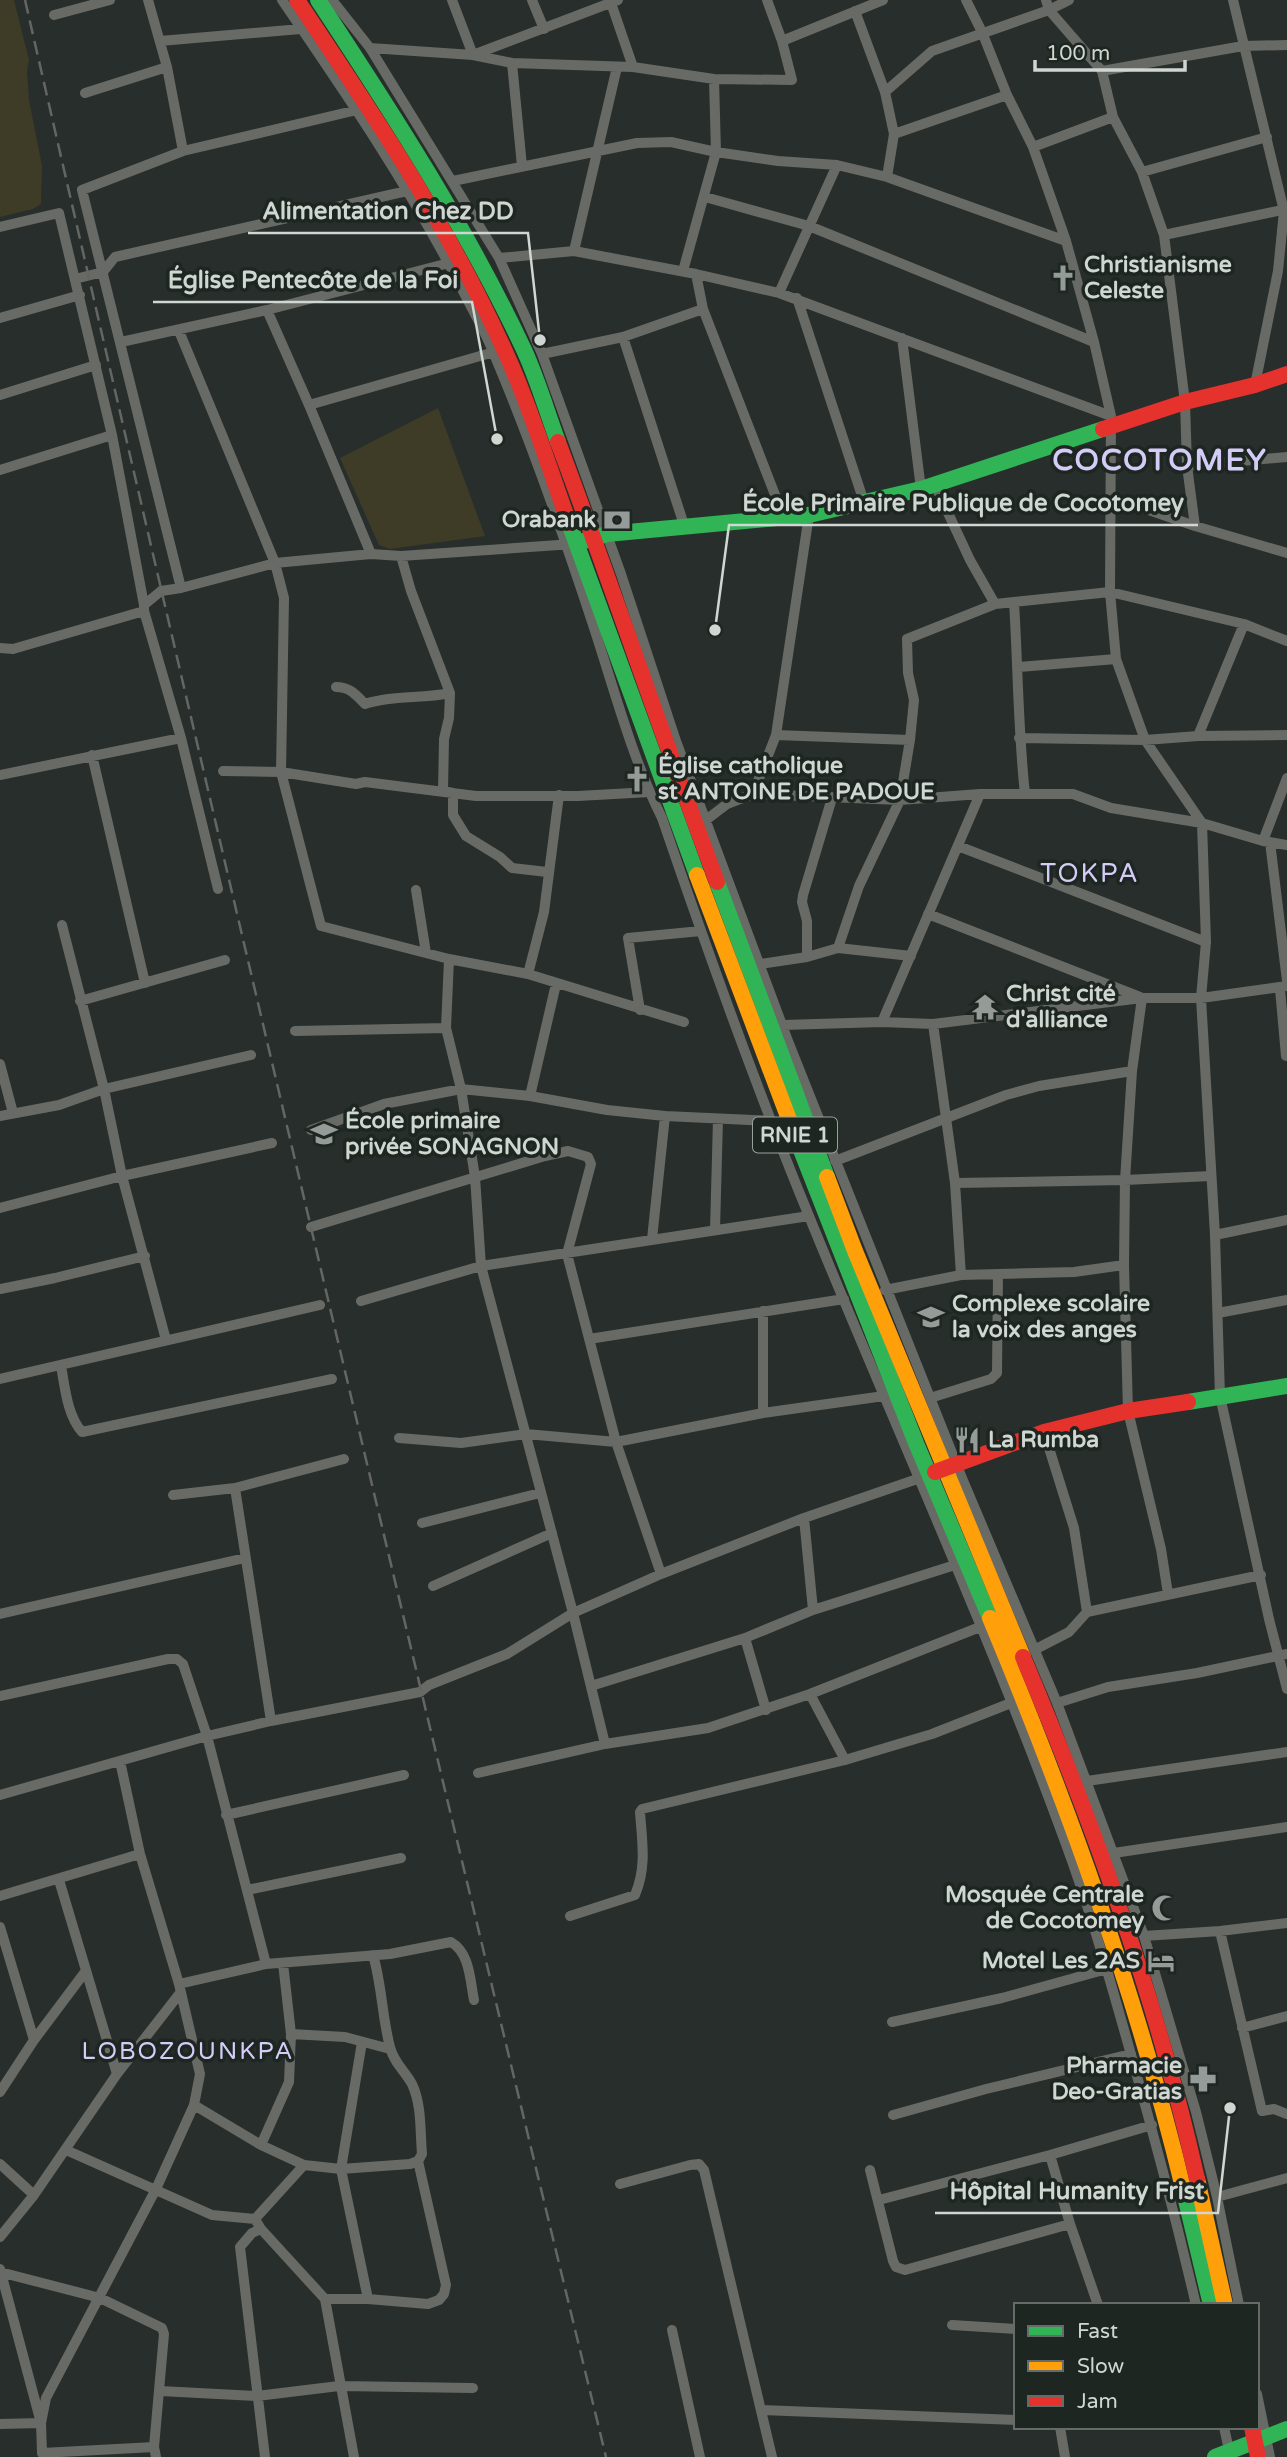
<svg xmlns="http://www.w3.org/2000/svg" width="1287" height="2457" viewBox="0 0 1287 2457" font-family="'Varela Round',sans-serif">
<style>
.green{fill:#3e3c26}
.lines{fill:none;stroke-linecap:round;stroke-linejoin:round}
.street{stroke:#686a66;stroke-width:10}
.fast{stroke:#30b455;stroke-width:16}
.slow{stroke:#ff9f0a;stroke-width:16}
.jam{stroke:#e5322d;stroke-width:16}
.rail{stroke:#646664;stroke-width:2.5;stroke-dasharray:14 7;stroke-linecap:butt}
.labels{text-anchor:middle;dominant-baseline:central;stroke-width:7;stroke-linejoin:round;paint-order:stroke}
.shield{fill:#1d2620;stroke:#9aa19d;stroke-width:2}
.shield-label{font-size:21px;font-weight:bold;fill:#d0d6d2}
.poi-label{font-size:23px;font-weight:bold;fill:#d0d6d2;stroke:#1d2620;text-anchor:start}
.neighbourhood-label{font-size:24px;letter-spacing:2px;fill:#d4ccf7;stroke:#1d2620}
.quarter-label{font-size:26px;letter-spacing:2px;fill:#d4ccf7;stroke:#1d2620}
.district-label{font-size:30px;font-weight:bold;letter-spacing:2px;fill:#d4ccf7;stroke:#1d2620}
.leader{fill:none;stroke:#d0d6d2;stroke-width:2.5}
.callout-dot{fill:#d0d6d2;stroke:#1d2620;stroke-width:2.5}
.callout-label{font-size:24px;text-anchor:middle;font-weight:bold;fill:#d0d6d2;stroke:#1d2620;stroke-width:7;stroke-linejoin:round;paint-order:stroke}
</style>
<rect width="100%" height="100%" fill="#282e2b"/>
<path class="green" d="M0 0H14L29 60 27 72 29 100 42 166 41 204 33 209 0 217Z
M438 408 485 536 390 549 379 545 340 458Z"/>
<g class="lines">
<path class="street" d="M148 0 167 67 183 151
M282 0C347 95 412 190 464 293 474 313 486 333 494 354 532 444 564 536 594 628 615 692 632 758 662 818 708 953 756 1088 811 1221 898 1434 994 1644 1072 1861 1094 1923 1112 1987 1130 2051 1154 2135 1176 2219 1196 2305
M332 0 370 48 499 258 542 354 621 574 676 741 788 1041 962 1478 1057 1703 1144 1936 1196 2112 1217 2197 1239 2305
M452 0 473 55 618 0
M532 0 544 29
M610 0 633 67
M966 0 982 32 1007 95 1033 147 1066 241 1094 342 1111 416 1110 592 1116 659 1145 740 1202 823 1206 942 1201 998 1215 1235 1220 1396 1269 1619 1287 1689
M1046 0 1049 10 1102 71 1113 117 1142 172 1164 235 1185 402 1187 466
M1233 0 1284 211 1278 271 1255 385
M855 11 885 92 894 134 887 177
M54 15 110 0
M160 41 301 29
M782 41 883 0
M370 48 473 55 512 63 633 67 714 79 792 80 782 41 767 0
M512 63 522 166
M1102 71 1243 46 1287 45
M885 92 932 51 1049 10 1069 0
M85 93 167 67
M894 134 1007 95
M1033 147 1113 117
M1142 172 1267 137
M453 181 637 143 671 142 716 152 778 161 837 165 887 177 1066 241
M705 197 809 226 1094 342
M0 227 59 213 112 435 144 605V611L181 738 218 889
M1164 235 1287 209
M574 251 617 67
M499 258 574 251 696 274 779 293 1111 416
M683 271 716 152 714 79
M696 274 703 309 784 518
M75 279 103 272 115 257 407 191
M779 293 837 165
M797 298 864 502
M267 310 309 405 371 554
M0 318 80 295
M179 331 275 563 284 598 281 772 321 926 449 959 528 974 684 1022
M623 337 685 528
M902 338 921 489
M121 342 267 310 449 263
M542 354 623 337 703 309
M0 395 96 365
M309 405 494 352
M0 470 112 435
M935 485 970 560 995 604
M1111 497 1195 526 1287 553
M1195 526 1187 466 1287 457
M401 556 411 591 450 693 449 718 444 739 443 791 453 793V815L466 836 500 857 512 868 547 872
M181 588 82 190 183 151 357 110
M1014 602C1018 666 1018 730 1025 794
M144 605 161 591 181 588 275 563 371 554 401 556 573 544
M0 648 13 649 144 611
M1019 667 1116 659
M336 687C350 687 356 695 365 704 392 695 422 699 450 693
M776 735 910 740
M1198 736 1244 624
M1019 738 1145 740 1198 736 1287 735
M92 755 145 983
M223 771 281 772 356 784 365 782 476 796H578L650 792
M0 775 181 738
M753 794 776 735 809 515
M706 820 727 804 753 794 900 800 980 794H1073L1111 808 1202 823 1263 841 1287 845
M1263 841 1287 778
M1270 842 1287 981
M958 846 1206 942
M416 890 426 953
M928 914 1140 997
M62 925 104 1089 122 1176 166 1340
M838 948 859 886 900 800 910 740 914 700 908 673 907 639 995 604 1110 592 1244 624 1287 641
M807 957V921L802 902 803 895 832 798
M449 959 446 1028 461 1089 475 1177 481 1266 573 1613 605 1744
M760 964 807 957 838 948 911 956
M528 974 544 912 559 795
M1280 989 1286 1056
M1142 998 1132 1071 1125 1180 1124 1265 1128 1411 1161 1549 1168 1594
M80 1001 225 960
M640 1010 628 938 701 931
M882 1022 980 794
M933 1024 955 1183 961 1275
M783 1025 882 1022 933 1024 1142 998H1201L1287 986
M295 1031 446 1028
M0 1064 13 1113
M530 1096 556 984
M0 1116 59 1105 104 1089 251 1055
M311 1130 384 1104 461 1089 530 1096 607 1110 665 1116 772 1121
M835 1161 1006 1095 1039 1086 1132 1071
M955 1183 1125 1180 1211 1176
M0 1208 122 1176 272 1143
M311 1227 545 1156 568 1151 588 1157 591 1164 567 1254 616 1442 661 1574
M715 1230 718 1119
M1215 1235 1287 1220
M652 1239 665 1116
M0 1289 55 1278 145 1256
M885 1290 961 1275 1074 1272 1124 1265
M361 1301 481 1266 809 1216
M763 1311V1413
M1218 1313 1287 1300
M589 1339 844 1299
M61 1366C65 1387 67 1415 82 1432L332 1379
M0 1379 320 1305
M930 1398 991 1379 997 1373 998 1275
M1044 1432 1074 1528 1087 1612
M399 1438 461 1443 526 1434 616 1442 763 1413 884 1396
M235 1488 271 1721
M173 1495 235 1488 344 1459
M804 1518 813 1610
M422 1523 540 1493
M433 1586 552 1533
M0 1614 245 1558
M745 1638 766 1710
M1036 1649 1069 1632 1087 1612 1261 1575
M591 1686 745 1638 813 1610 955 1565
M810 1694 845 1760
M0 1696 168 1659H177L183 1664 207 1736 266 1964
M1057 1703 1108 1687 1197 1673 1287 1654
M478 1773 605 1744 708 1728 810 1694 980 1627
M1087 1781 1287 1752
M0 1795 207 1736 271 1721 420 1692 429 1685 507 1654 573 1613 661 1574 804 1518 923 1477
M226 1815 404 1775
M1114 1853 1287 1827
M59 1880 117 2074
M247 1890 401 1858
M0 1896 140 1854
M570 1916 635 1895C647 1867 642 1841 640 1812L642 1809 845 1760 932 1734 1011 1703
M0 1927 34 2040
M1220 1931 1262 2111 1274 2109 1287 2114
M1144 1936 1220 1931 1287 1923
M179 1984 266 1964 390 1954 451 1942C470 1953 470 1980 474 2000
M892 2022 1002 1998 1107 1969
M1242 2028 1287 2016
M291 2034 345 2037 390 2049
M0 2092 34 2040 85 1972
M194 2105 261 2145 304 2165 341 2169 362 2042
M893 2115 986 2089 1131 2054
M261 2145 289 2082 291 2034 283 1963
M66 2150 212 2215 255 2219
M1050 2155 1070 2224 1098 2305
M0 2164 34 2195
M304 2165 255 2219 261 2229 325 2299 354 2457
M870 2170 893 2261 896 2267 905 2270 1070 2224
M620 2184 690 2165 699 2164 704 2170 772 2457
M1217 2197 1287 2178
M879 2200 1050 2155 1152 2125
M261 2229 252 2233 240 2247 265 2457
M0 2237 34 2195 117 2074 180 1993
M0 2269 41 2423 42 2453 154 2447
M0 2272 100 2298 162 2328 164 2334 154 2447 156 2457
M325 2299H368L428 2304 439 2300 444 2294 446 2285 418 2161 422 2154C420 2132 422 2105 412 2084 405 2071 394 2063 390 2047 382 2017 382 1985 373 1955
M368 2299 341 2169 410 2164 418 2161
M952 2325 1016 2329
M672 2330 700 2457
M160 2391 257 2396 339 2386 473 2388
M1257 2394 1270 2457
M761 2410 1016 2420
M0 2424 41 2423 46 2398 156 2189 194 2105 200 2074 179 1984 140 1854 120 1761
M1060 2427 1065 2457
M1224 2427 1230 2455"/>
<path class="fast" d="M318 0C393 114 467 228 525 352 538 381 547 412 558 442
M569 523 697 875
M584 541 607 534 809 515 921 489 1103 429
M717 882 827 1177
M790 1122 916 1443 990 1618
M1188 1402 1287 1386
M1184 2192 1211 2305
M1215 2457 1287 2429"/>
<path class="slow" d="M697 875 790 1122
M827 1177 855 1251 1023 1657
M990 1618C1068 1805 1137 1995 1184 2192
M1197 2179 1225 2305"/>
<path class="jam" d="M297 0C374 115 452 231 508 358 532 411 549 468 569 523
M1103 429 1185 402 1255 385 1287 374
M558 442C613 588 662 736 717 882
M935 1472 1044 1432 1128 1411 1188 1402
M1023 1657C1094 1826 1157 2000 1197 2179
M1252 2427 1258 2457"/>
<path class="rail" d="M25 0C213 820 407 1639 606 2457"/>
</g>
<defs>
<g id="church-bare" transform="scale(2.1)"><path d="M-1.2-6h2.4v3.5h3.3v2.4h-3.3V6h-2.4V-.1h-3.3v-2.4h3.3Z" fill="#959b98" stroke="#1d2620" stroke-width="2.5" paint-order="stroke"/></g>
<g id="bank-bare" transform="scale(2.1)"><path d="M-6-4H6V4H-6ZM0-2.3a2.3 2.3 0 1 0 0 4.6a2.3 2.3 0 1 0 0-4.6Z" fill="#959b98" stroke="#1d2620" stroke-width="2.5" paint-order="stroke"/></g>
<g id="temple-bare" transform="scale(2.1)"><path d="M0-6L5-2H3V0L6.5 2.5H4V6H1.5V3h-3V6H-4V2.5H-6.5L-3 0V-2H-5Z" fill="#959b98" stroke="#1d2620" stroke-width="2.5" paint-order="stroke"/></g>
<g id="school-bare" transform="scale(2.1)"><path d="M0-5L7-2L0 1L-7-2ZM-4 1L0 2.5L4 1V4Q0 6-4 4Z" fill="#959b98" stroke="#1d2620" stroke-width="2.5" paint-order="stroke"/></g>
<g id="restaurant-bare" transform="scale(2.1)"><path d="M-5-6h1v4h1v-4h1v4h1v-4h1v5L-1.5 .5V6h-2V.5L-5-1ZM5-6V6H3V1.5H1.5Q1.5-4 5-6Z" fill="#959b98" stroke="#1d2620" stroke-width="2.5" paint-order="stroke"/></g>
<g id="mosque-bare" transform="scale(2.1)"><path d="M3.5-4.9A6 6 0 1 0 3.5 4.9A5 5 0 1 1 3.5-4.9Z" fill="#959b98" stroke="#1d2620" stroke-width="2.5" paint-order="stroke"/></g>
<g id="hotel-bare" transform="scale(2.1)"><path d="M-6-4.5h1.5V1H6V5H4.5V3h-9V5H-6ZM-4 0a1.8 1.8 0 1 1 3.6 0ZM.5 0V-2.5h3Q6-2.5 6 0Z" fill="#959b98" stroke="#1d2620" stroke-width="2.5" paint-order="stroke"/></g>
<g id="pharmacy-bare" transform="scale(2.1)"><path d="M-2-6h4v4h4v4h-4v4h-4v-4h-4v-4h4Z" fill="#959b98" stroke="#1d2620" stroke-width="2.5" paint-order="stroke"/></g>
</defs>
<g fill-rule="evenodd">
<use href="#church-bare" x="1063" y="278"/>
<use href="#bank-bare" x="617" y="520"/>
<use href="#church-bare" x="637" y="779"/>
<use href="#temple-bare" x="985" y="1007"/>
<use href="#school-bare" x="324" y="1134"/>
<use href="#school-bare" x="931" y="1317"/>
<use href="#restaurant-bare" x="967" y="1440"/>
<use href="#mosque-bare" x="1165" y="1908"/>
<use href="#hotel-bare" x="1161" y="1961"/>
<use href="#pharmacy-bare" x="1203" y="2079"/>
</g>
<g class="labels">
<rect class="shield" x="753" y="1117.5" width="84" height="35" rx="5"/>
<g class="shield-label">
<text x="795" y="1135">RNIE 1</text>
</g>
<g class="poi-label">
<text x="1084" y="265">Christianisme<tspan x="1084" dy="26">Celeste</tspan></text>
<text x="596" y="520" text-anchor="end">Orabank</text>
<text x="658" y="766">Église catholique<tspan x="658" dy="26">st ANTOINE DE PADOUE</tspan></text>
<text x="1006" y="994">Christ cité<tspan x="1006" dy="26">d'alliance</tspan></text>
<text x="345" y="1121">École primaire<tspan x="345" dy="26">privée SONAGNON</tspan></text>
<text x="952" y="1304">Complexe scolaire<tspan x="952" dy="26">la voix des anges</tspan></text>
<text x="988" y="1440">La Rumba</text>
<text x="1144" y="1895" text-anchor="end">Mosquée Centrale<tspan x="1144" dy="26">de Cocotomey</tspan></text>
<text x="1140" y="1961" text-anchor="end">Motel Les 2AS</text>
<text x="1182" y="2066" text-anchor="end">Pharmacie<tspan x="1182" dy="26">Deo-Gratias</tspan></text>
</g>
<g class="neighbourhood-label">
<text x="188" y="2051">LOBOZOUNKPA</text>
</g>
<g class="quarter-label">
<text x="1090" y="873">TOKPA</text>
</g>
<g class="district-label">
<text x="1160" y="460">COCOTOMEY</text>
</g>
</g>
<path class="leader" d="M540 340L528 233H248M497 439L472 302H153M715 630L729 525H1198M1230 2108L1218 2213H935"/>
<g class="callout-dot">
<circle cx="540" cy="340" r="7"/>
<circle cx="497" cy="439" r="7"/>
<circle cx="715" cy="630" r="7"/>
<circle cx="1230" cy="2108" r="7"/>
</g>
<g class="callout-label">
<text x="388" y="219">Alimentation Chez DD</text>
<text x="313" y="288">Église Pentecôte de la Foi</text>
<text x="963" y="511">École Primaire Publique de Cocotomey</text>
<text x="1077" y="2199">Hôpital Humanity Frist</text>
</g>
<rect x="1014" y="2303" width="245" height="126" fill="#1d2620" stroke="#656c67" stroke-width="2"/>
<rect x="1028" y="2326" width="35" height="10" fill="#30b455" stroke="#656c67" stroke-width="2"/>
<text x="1077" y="2338" font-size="21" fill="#d0d6d2">Fast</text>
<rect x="1028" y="2361" width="35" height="10" fill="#ff9f0a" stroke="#656c67" stroke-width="2"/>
<text x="1077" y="2373" font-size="21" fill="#d0d6d2">Slow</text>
<rect x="1028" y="2396" width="35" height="10" fill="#e5322d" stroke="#656c67" stroke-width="2"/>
<text x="1077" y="2408" font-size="21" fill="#d0d6d2">Jam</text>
<path d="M1035 60v10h150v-10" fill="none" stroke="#d0d6d2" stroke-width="3.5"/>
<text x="1046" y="60" font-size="21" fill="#d0d6d2" stroke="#1d2620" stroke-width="5" paint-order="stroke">100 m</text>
</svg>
